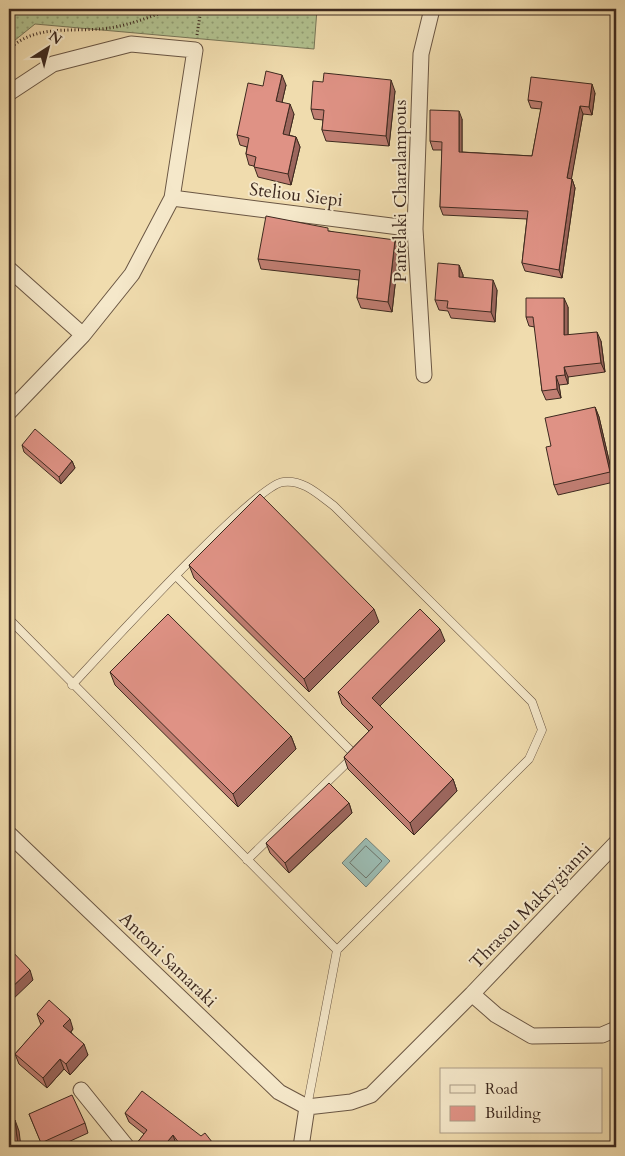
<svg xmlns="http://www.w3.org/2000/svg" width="625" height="1156" viewBox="0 0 625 1156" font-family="Cardo,serif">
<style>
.grass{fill:url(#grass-dots);stroke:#787658}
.water{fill:#9bbab0;stroke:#758076}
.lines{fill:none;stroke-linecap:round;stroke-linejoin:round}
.shore{stroke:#6c7268;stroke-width:1}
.lane-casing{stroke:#6a5643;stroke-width:9}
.street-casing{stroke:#6a5643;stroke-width:17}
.path{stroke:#3d291f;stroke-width:3;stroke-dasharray:1 2.5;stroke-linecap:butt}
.lane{stroke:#f5e8ca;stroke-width:8}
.street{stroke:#f5e8ca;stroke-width:15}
.wall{fill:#c07e72;stroke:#3d291f}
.shaded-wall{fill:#9c665d;stroke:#3d291f}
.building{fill:#df9285;stroke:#3d291f}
.labels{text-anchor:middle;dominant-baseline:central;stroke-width:4;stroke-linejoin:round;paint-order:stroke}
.street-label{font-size:18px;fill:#3d291f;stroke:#f5e8ca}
</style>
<defs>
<pattern id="grass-dots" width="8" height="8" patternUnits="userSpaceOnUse" patternTransform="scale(1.25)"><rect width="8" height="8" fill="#b2c290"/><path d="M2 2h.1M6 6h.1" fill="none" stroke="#929e75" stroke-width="1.8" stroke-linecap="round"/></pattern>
</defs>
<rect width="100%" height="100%" fill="#f0dcae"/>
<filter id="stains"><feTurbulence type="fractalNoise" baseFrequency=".004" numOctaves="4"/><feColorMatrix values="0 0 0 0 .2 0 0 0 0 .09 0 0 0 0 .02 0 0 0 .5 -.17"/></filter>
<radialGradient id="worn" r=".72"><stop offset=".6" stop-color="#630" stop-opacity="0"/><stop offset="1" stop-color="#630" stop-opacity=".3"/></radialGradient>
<path class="grass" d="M9 9H317L314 49 35 24 9 45Z"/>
<path class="water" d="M366 838 390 861 366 887 342 863Z"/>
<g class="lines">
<path class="shore" d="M366 846 382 861 366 878 350 863Z"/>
<g class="lane-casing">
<path id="lane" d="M176 576 355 755 247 860
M9 619 337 950 307 1107
M72 685C101 654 255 485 283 482 303 479 319 495 334 506L532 702 542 730 529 759 337 950"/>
</g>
<g class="street-casing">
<path id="street" d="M9 93 53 64 131 44 195 50 172 198 132 274 83 335 9 412
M172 198 415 229
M9 269 83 335
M424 375 415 229 421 54 432 9
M9 834 279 1092 307 1107
M472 994 496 1015 532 1036 602 1035 616 1029
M81 1090 127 1147
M307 1107 351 1102 371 1095 472 994 616 843
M301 1147 307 1107"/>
</g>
<path class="path" d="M197 35 201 9
M9 49C37 23 74 33 109 28 130 25 152 16 172 9"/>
<use href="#lane" class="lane"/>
<use href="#street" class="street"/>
</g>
<path class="wall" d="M286 85 282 102 294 114 289 135 296 137 300 147 291 185 258 177 254 166 249 165 246 154 247 147 240 145 237 135 263 86Z
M395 91 389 146 326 141 322 130 323 120 314 119 311 109Z
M595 93 592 115 583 114 571 179H572L575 188 562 278 525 271 522 263 527 219 443 215 440 207 442 150H433L430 141 462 119V152L532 156 541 109 531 108 528 100Z
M329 231 399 250 392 312 361 308 357 298 359 280 261 269 258 259Z
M459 265 463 275V277L497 290 495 322 451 318 448 311 439 310 435 300Z
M568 307V335L601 341 605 372 568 377V384L559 385 561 398 546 400 542 391 535 327 529 326 526 317Z
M595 407 599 417 614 482 558 495 554 485 551 446Z
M22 445 72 461 75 468 61 484 24 452Z
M189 565 379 622 309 692 194 578Z
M445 641 380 706 453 779 457 791 414 835 348 769 344 757 369 731 342 704 338 692Z
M110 672 291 736 296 749 238 807 115 685Z
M349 803 352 813 289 873 270 853 266 843Z
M37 1014 73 1029 71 1032 88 1055 70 1075 64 1069 47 1088 19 1064 15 1054 41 1025Z
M125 1113 216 1147H178L176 1144 174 1147H139L137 1143 144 1134 129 1122Z
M29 1114 85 1123 88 1133 57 1147H43Z"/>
<path class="shaded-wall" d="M282 75 286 85 280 111 276 101Z
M391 80 395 91 389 146 386 136Z
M592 84 595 93 592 115 589 107Z
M290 104 294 114 287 144 283 134Z
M580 106 583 114 570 187 567 178Z
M459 111 462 119V161L459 152Z
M296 137 300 147 291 185 288 174Z
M572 179 575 188 562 278 559 270Z
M395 240 399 250 392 312 388 302Z
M459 265 463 275 462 287 459 277Z
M493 280 497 290 495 322 491 312Z
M564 298 568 307V345L564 335Z
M597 332 601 341 605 372 601 363Z
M564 367 568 377V384L565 375Z
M556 376 559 385 561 398 557 389Z
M595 407 599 417 614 482 610 472Z
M72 461 75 468 61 484 59 477Z
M374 609 379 622 309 692 304 679Z
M440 629 445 641 376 710 372 698Z
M291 736 296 749 238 807 233 794Z
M453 779 457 791 414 835 410 823Z
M349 803 352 813 289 873 285 863Z
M30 970 33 980 11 1001 9 996V990Z
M70 1019 73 1029 67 1036 63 1026Z
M84 1044 88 1055 70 1075 66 1064Z
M60 1059 64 1069 47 1088 43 1078Z
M15 1120 19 1131 21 1147H18Z
M173 1135 176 1144 174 1147H163Z"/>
<path class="building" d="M266 71 282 75 276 101 290 104 283 134 296 137 288 174 254 167 256 157 246 154 249 138 237 135 248 83 263 86Z
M324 73 391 80 386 136 322 130 324 110 311 109 313 81 323 82Z
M531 77 592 84 589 107 580 106 567 178 572 179 559 270 522 263 528 211 440 207 442 142 430 141V110L459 111V152L532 156 542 102 528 100Z
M266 216 328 228V231L395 240 388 302 357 298 360 270 258 259Z
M438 263 459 265V277L493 280 491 312 447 308 448 301 435 300Z
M526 298H564V335L597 332 601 363 564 367 565 375 556 376 557 389 542 391 533 317H526Z
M595 407 610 472 554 485 546 447 551 446 545 418Z
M35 429 72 461 59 477 22 445Z
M260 494 374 609 304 679 189 565Z
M420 609 440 629 372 698 453 779 410 823 344 757 373 727 338 692Z
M168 614 291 736 233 794 110 672Z
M329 783 349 803 285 863 266 843Z
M9 948 30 970 9 990Z
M49 1000 70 1019 63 1026 84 1044 66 1064 60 1059 43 1078 15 1054 44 1021 37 1014Z
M142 1091 201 1136 205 1133 216 1147H182L173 1135 163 1147H143L137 1143 147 1130 125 1113Z
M72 1095 85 1123 41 1143 29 1114Z
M15 1120 18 1147H9V1123Z"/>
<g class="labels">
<g class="street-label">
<text transform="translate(400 191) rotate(-90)">Pantelaki Charalampous</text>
<text transform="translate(296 195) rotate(7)">Steliou Siepi</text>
<text transform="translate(531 906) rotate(-46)">Thrasou Makrygianni</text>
<text transform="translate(168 960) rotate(44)">Antoni Samaraki</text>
</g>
</g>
<rect width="625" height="1156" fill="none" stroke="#f0dcae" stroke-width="30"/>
<rect x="10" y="10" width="605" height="1136" fill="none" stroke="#3d291f" stroke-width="2.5"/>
<rect x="15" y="15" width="595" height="1126" fill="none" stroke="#3d291f"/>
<rect x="440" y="1068" width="162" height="65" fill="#f5e8ca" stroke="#ab9c86"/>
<rect x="450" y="1085" width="25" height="8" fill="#f5e8ca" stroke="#ab9c86"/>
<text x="485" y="1094" font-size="15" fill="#3d291f">Road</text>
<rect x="450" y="1106" width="25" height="15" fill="#df9285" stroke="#ab9c86"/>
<text x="485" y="1118" font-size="15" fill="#3d291f">Building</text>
<g transform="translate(48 48) rotate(36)" stroke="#f5e8ca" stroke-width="4" paint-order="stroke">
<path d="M0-4L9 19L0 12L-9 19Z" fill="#3d291f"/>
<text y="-8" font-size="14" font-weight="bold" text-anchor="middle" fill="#3d291f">N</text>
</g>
<rect width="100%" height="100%" filter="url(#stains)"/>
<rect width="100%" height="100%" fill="url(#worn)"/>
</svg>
